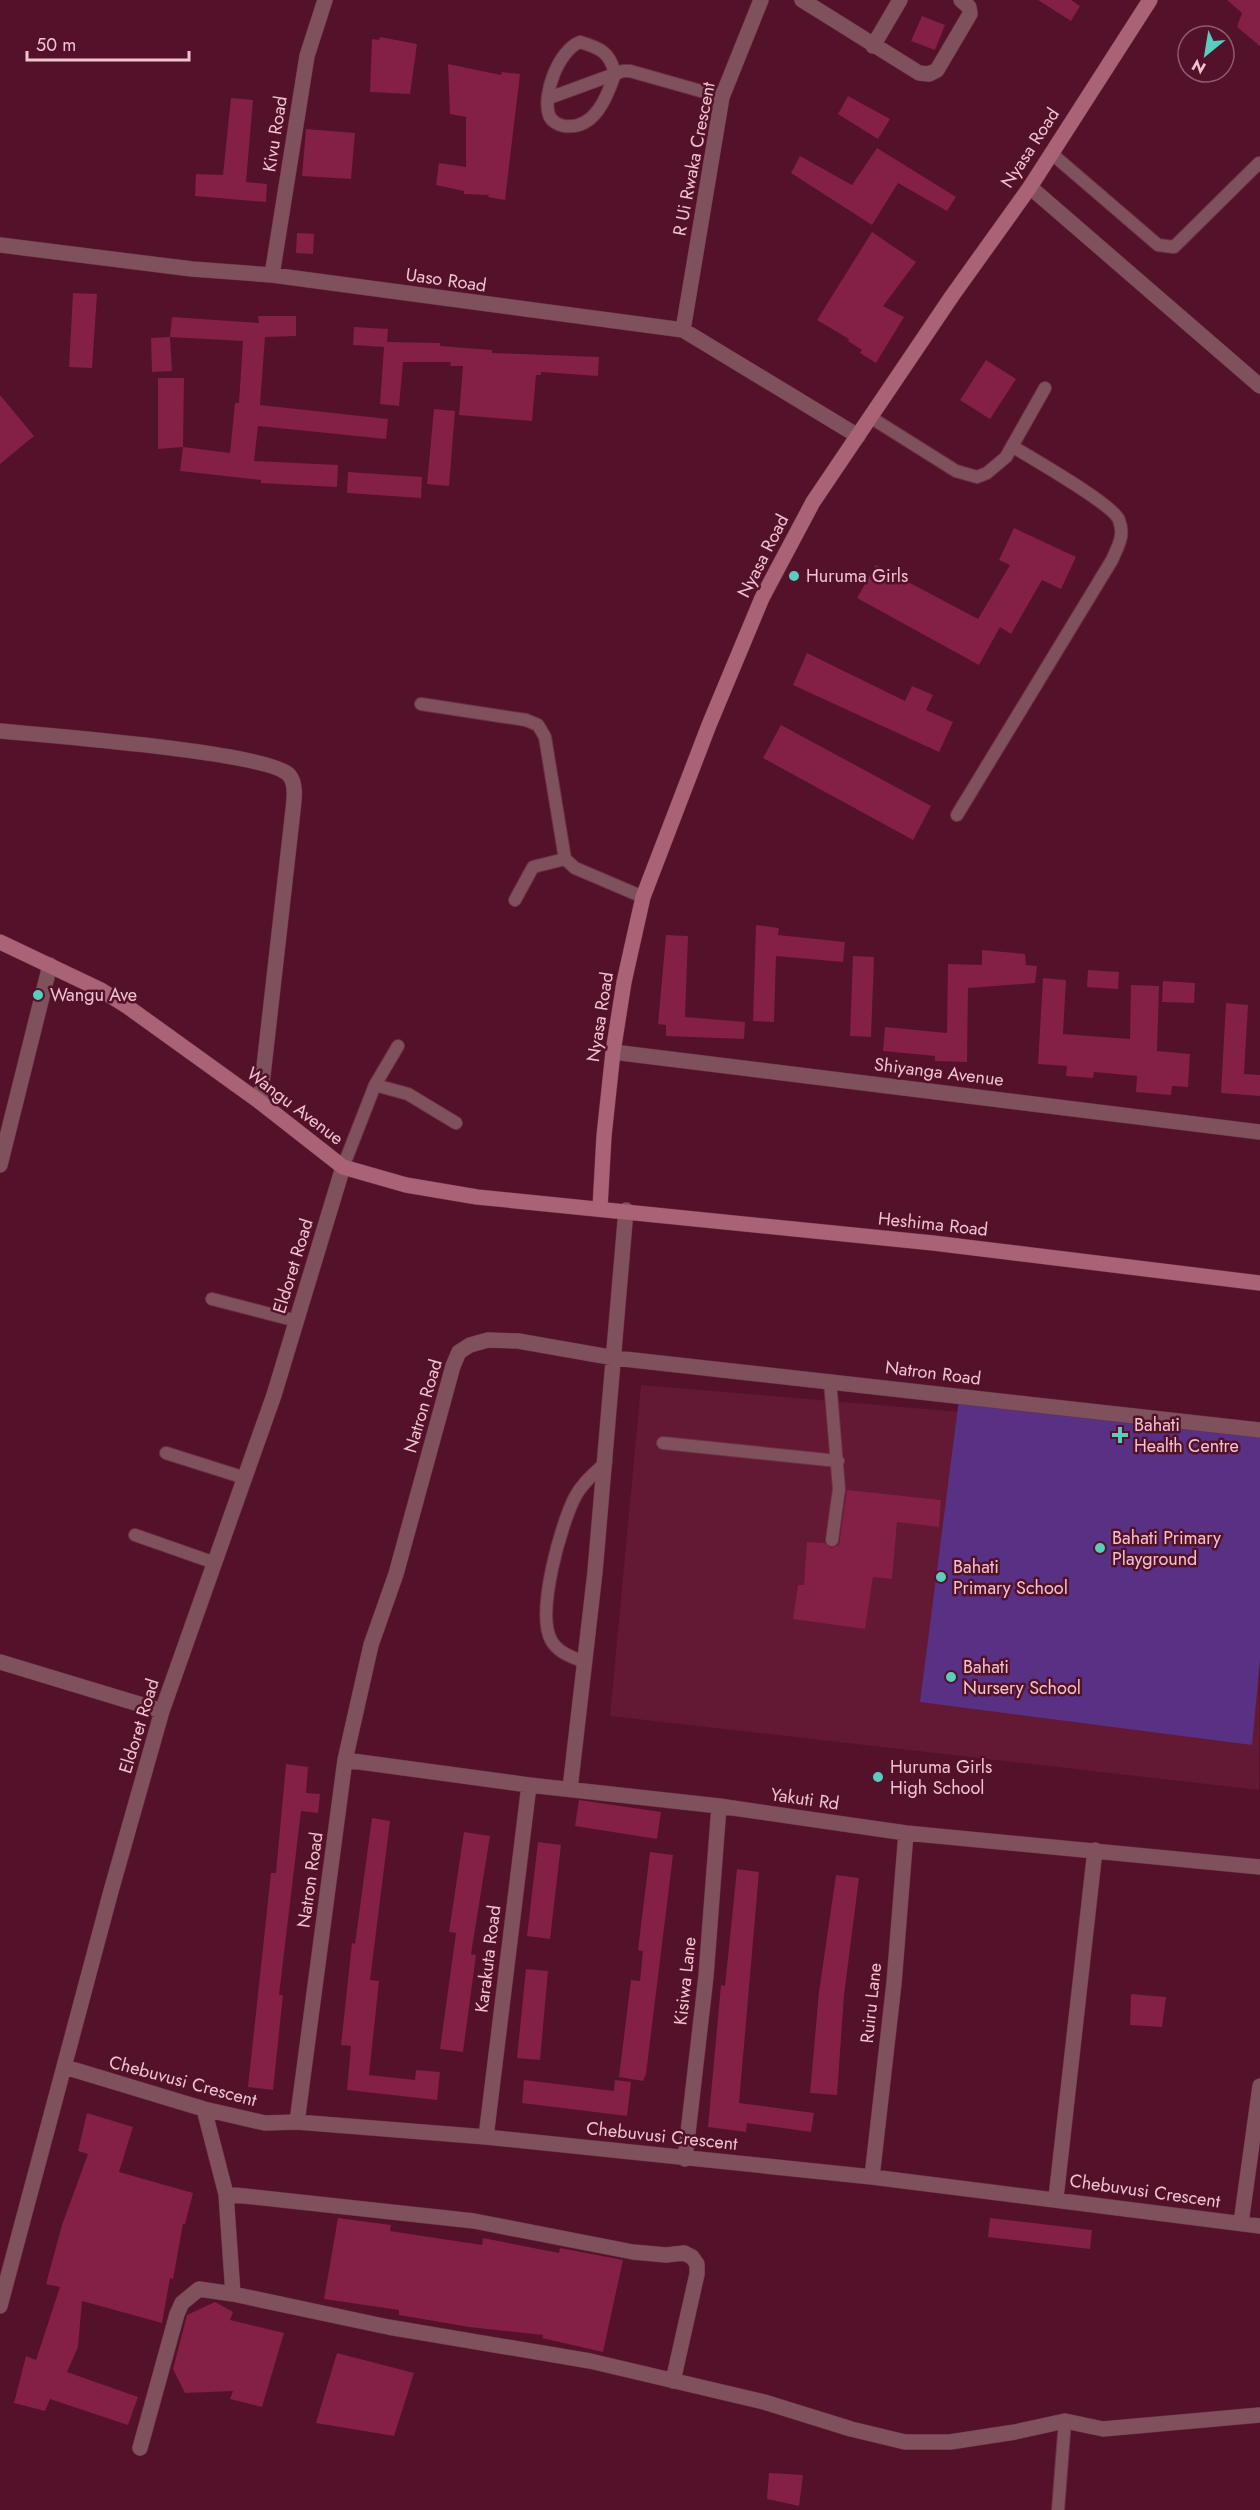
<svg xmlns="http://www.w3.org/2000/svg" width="1260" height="2510" viewBox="0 0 1260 2510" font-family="Jost,sans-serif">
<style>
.built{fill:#631834}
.pitch{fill:#583084}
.building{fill:#841f45}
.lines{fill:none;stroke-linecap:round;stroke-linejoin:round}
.lane-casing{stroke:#703148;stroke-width:14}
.street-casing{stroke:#703148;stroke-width:16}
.secondary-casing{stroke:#703148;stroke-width:16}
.lane{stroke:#7e515d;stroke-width:12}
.street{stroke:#7e515d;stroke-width:15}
.secondary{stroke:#aa6376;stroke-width:15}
.poi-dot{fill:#5acebe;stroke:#54112a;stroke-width:2}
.labels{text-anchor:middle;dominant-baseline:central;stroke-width:5;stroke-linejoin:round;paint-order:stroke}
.street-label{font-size:18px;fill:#efc4ce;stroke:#54112a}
.poi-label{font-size:18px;fill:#efc4ce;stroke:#54112a;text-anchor:start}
</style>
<rect width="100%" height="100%" fill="#54112a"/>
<path class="built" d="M641 1385 1260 1437 1259 1790 610 1716Z"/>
<path class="pitch" d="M959 1399 1260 1437V1660L1252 1745 920 1702Z"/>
<path class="building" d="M1038 0H1071L1080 6 1071 21Z
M1227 0H1260V46L1237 27 1242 13Z
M922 16 945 25 935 50 911 41Z
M380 37 417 44 410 94 370 92 372 39 379 40Z
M448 64 501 75 502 72 520 74 505 200 488 197 489 195 464 194V191L436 185 439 163 466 167V117L450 114Z
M848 96 890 119 878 139 838 114Z
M231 98 253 100 246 182 267 184 266 202 195 196 196 174 223 175Z
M306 129 355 133 351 179 302 176Z
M877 148 956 197 947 211 898 183 872 225 791 173 800 156 852 185Z
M872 232 916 262 883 306 904 317 876 363 860 353 862 350 848 341 849 339 817 320Z
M297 233 314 234 313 254 296 253Z
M73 293 97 294 92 368 69 367Z
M258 316H296V336L265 337 260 405 388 419 386 439 258 426 254 461 338 465 337 487 261 483V480L180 471 183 447 230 453 235 403H239L243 341 170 337 172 317 259 323Z
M354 327 388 329 387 342 440 343V346L492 350V353L599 357 598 376 541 372V375H536L532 421 459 415 463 366H450L451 362H403L399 406 380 404 384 347 353 345Z
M170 337 172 371 152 372 151 338Z
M986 360 1016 379 990 419 960 400Z
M158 378H184L183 447 158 449Z
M0 395 34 436 0 464Z
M434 409 455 411 449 486 427 484Z
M348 472 422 477 421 498 347 493Z
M1014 528 1076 557 1061 589 1042 580 1011 634 1000 627 979 665 857 598 876 565 978 619 1010 565 999 560Z
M807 653 905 701 912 686 933 695 926 710 953 722 939 752 793 685Z
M781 725 931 806 913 840 763 758Z
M756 925 779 928 778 935 845 942 843 962 776 956 774 1022 753 1021Z
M666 935 688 936 685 1017 745 1022 744 1039 666 1036V1025L658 1024Z
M982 950 1025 954 1026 965 1037 966 1035 983 968 988 967 1062 935 1061V1056L883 1051 885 1027 947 1033 948 964 982 965Z
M853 956 874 957 871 1037 850 1036Z
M1088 970 1119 972 1118 989 1087 987Z
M1043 978 1066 980 1063 1034 1130 1039 1131 985 1159 986 1157 1051 1190 1054 1188 1087 1172 1086 1171 1095 1136 1092 1137 1076 1094 1072 1093 1078 1066 1076 1067 1066 1038 1064Z
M1163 981 1195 983 1194 1003 1162 1002Z
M1226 1003 1248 1005 1244 1074 1260 1075V1096L1221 1093Z
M847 1490 941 1500 939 1527 897 1522 892 1579 873 1577 865 1629 793 1619 798 1585H804L807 1542 825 1543 831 1548 839 1545Z
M286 1764 308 1767 306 1793 320 1794 318 1813 301 1811 279 1995H283L273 2090 248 2087 271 1873H276Z
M579 1800 661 1812 657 1839 575 1826Z
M372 1818 390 1821 370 1980 379 1981 369 2075 415 2080 416 2070 440 2072 437 2100 347 2090 351 2046 341 2045 352 1943 355 1944Z
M464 1832 490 1836 471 1954 476 1955 463 2052 440 2049 456 1933 449 1932Z
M538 1842 561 1845 550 1939 527 1936Z
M650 1852 673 1855 646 2074 643 2081 619 2077 631 1980 640 1981 643 1951 638 1950Z
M737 1869 759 1872 739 2103 814 2113 811 2132 747 2123 746 2132 708 2127 721 1985 725 1986Z
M836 1875 859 1878 844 1995 837 2095 810 2093 819 1992Z
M526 1969 548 1971 540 2060 517 2058Z
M1131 1994 1166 1997 1162 2027 1130 2025Z
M524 2080 614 2091 615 2080 631 2082 627 2116 522 2103Z
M87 2113 133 2127 119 2172 193 2193 185 2224H183L173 2279 170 2278 162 2323 82 2301 78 2347 67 2372 138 2397 128 2425 50 2399 45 2411 14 2403 26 2356 36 2360 60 2287 46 2284 62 2225 88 2154 78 2151Z
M338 2218 391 2225 390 2231 482 2245 483 2238 559 2253 560 2248 623 2260 603 2352 542 2338 543 2335 469 2327 399 2315V2310L324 2299Z
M990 2218 1092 2230 1090 2249 988 2237Z
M215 2302 233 2312 230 2320 284 2333 262 2407 230 2399 233 2391 185 2393 173 2369 187 2315Z
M337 2353 414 2373 394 2436 316 2423Z
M769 2473 803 2475 799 2506 767 2499Z"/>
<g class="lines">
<g class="lane-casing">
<path id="lane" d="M580 42C600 48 610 52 615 74 607 97 595 130 564 126 558 125 551 121 549 115 542 94 559 50 580 42Z
M549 98 623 71H630L722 97
M1051 153 1158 245 1174 247 1259 163
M870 417 956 471 977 477 987 473 1006 457 1045 388
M421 704 526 720 538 725 545 737 565 859 575 868 643 897
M957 815 1112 560C1118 546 1125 536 1119 520 1113 504 1031 458 1012 446
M515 900 533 867 565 859
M375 1085 408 1094 456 1123
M343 1167 375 1085 398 1046
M212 1299 297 1321
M830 1381 839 1489 832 1540
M663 1443 838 1461
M166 1453 245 1478
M135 1535 215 1563
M585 1662C572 1657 558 1653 551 1640 536 1612 561 1524 575 1497 582 1483 595 1473 606 1462
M1058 2510 1065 2421"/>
</g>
<g class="street-casing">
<path id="street" d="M802 0 919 73 929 74 937 70 970 14 969 7 961 0
M873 46 900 0
M1030 187 1260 386
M0 245 192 269 272 275 683 330 858 436
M272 275 307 56 325 0
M683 330 722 97 761 0
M0 731C42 735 269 752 289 775 298 785 293 806 292 819L260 1102
M613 1052 1260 1132
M0 1165 50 965
M0 1662 162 1711
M345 1760 529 1785 719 1806 906 1833 1260 1867
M570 1789 595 1572 626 1210
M65 2067 204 2109 265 2123 297 2122 486 2137 872 2177 1260 2226
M204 2109 226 2194 233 2294 388 2327 590 2361 764 2402 851 2429 905 2442H950L1015 2432 1065 2421 1103 2429 1260 2415
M297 2122 345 1760 371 1645 396 1574 453 1366 459 1352 470 1345 488 1340 518 1341 615 1358 1260 1430
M486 2137 529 1785
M685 2159 706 1976 719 1806
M872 2177 894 1983 906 1833
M226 2194 474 2221 633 2252 666 2255 684 2253 692 2257 697 2264V2274L673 2381
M1056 2198 1095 1850
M1241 2223 1260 2086
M0 2306 111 1891 162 1711 274 1395 343 1167
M140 2448 177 2314 182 2303 199 2289 233 2294"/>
</g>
<g class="secondary-casing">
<path id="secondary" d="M0 942 101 990 128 1007 260 1102 343 1167 406 1185 477 1197 933 1243 1260 1283
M600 1208 604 1136 613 1052 624 982 643 897 709 725 762 598 813 502 952 296 1030 187 1150 0"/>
</g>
<use href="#lane" class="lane"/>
<use href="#street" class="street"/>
<use href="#secondary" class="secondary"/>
</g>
<g class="poi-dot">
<circle cx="794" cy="576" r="6"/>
<circle cx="38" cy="995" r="6"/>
<path d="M1117 1426h6v6h6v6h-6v6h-6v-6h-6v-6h6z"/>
<circle cx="1100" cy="1548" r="6"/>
<circle cx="941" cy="1577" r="6"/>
<circle cx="951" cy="1677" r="6"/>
<circle cx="878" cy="1777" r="6"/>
</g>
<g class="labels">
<g class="street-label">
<text transform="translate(275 134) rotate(-81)">Kivu Road</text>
<text transform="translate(1030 148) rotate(-57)">Nyasa Road</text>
<text transform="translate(694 159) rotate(-79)">R Ui Rwaka Crescent</text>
<text transform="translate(446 280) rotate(8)">Uaso Road</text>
<text transform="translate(763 556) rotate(-63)">Nyasa Road</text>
<text transform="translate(600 1017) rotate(-81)">Nyasa Road</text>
<text transform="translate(939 1072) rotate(7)">Shiyanga Avenue</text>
<text transform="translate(295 1106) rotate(37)">Wangu Avenue</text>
<text transform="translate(933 1224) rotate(6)">Heshima Road</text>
<text transform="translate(293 1266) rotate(-73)">Eldoret Road</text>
<text transform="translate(933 1373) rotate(7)">Natron Road</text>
<text transform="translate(423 1406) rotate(-74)">Natron Road</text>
<text transform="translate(139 1726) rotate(-73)">Eldoret Road</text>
<text transform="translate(805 1799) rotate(8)">Yakuti Rd</text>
<text transform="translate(310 1880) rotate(-82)">Natron Road</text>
<text transform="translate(488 1959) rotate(-83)">Karakuta Road</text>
<text transform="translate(685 1981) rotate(-84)">Kisiwa Lane</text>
<text transform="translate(871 2003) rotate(-84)">Ruiru Lane</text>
<text transform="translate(183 2081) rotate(15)">Chebuvusi Crescent</text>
<text transform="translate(662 2136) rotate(6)">Chebuvusi Crescent</text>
<text transform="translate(1145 2191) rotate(8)">Chebuvusi Crescent</text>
</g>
<g class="poi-label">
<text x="806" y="576">Huruma Girls</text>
<text x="50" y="995">Wangu Ave</text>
<text x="1134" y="1425">Bahati<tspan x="1134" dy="21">Health Centre</tspan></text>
<text x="1112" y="1538">Bahati Primary<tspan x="1112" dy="21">Playground</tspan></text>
<text x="953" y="1567">Bahati<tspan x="953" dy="21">Primary School</tspan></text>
<text x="963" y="1667">Bahati<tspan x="963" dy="21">Nursery School</tspan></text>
<text x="890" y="1767">Huruma Girls<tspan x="890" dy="21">High School</tspan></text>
</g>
</g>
<g transform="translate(1206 54) rotate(210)"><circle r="28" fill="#54112a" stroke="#92596c" stroke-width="1.5"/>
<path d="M0-4.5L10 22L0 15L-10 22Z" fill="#5acebe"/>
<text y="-9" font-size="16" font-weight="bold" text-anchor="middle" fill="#efc4ce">N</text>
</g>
<path d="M27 51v9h162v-9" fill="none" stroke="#efc4ce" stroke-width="3"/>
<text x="36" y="51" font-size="18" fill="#efc4ce" stroke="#54112a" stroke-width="4.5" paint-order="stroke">50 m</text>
</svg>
